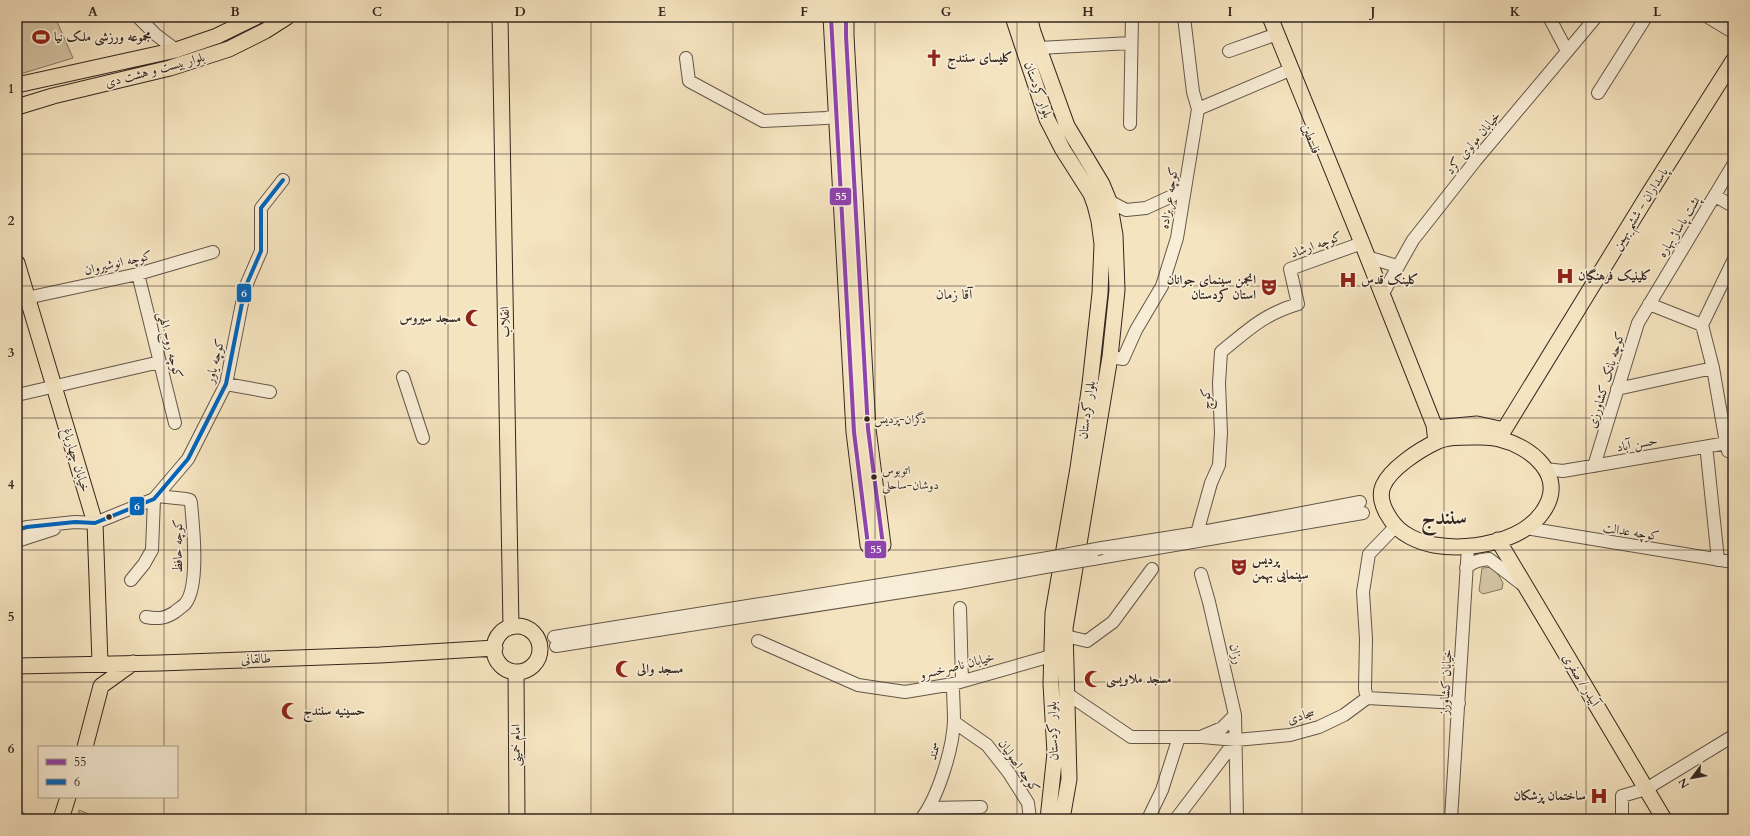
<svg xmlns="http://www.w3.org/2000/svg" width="1750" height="836" viewBox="0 0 1750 836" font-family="Cardo,Amiri,serif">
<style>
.green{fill:#d4c4a5;stroke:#847662}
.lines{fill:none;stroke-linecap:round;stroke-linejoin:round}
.minor-casing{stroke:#645648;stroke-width:14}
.major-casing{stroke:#342720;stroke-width:17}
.minor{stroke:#f8edd6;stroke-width:12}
.major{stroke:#f5e4c0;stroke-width:15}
.minor-bridge-casing{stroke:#645648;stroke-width:14;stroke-linecap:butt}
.minor-bridge{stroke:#f8edd6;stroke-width:12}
.bus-1-casing{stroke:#f8edd6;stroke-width:7}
.bus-2-casing{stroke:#f8edd6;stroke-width:7}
.bus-1{stroke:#8e44ad;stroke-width:4}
.bus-2{stroke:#0065bd;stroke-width:4}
.grid{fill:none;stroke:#342720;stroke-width:1;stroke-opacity:0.55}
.bus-dot{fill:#342720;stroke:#f8edd6;stroke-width:1.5}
.labels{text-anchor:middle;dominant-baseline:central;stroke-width:3.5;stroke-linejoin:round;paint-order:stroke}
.bus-label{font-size:12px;fill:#342720;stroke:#f8edd6;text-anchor:start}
.poi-label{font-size:13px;font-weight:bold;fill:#342720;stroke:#f8edd6;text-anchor:start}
.street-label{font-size:13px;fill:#342720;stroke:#f8edd6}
.neighbourhood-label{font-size:14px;fill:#342720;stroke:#f8edd6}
.town-label{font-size:21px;font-weight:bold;fill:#342720;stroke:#f8edd6}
.line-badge{stroke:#f8edd6;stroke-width:1.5}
.badge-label{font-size:11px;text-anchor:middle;font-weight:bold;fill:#fff}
.neatline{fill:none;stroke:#342720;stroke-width:1.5}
.grid-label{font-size:13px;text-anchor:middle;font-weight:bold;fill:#342720}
</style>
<rect width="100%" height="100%" fill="#f5e4c0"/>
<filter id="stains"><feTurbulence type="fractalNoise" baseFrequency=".005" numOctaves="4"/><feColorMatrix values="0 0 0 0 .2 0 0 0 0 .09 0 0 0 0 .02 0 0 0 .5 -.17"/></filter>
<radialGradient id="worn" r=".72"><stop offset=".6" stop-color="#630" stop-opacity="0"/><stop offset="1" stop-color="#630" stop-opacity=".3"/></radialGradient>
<path class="green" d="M17 17H55L73 58 17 75Z
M1494 567 1503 583 1502 589 1483 594 1479 591 1482 568Z
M79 810 101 819H78Z"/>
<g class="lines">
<g class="minor-casing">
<path id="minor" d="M138 17 155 34 176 50
M1549 17 1567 51
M1708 17 1733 32
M1039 48 1131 43
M1229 51 1277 34
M686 58 689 81 763 121 826 118 836 116
M1598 93 1646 17
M1198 109 1292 69
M1130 124 1132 17
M1715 196 1733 206
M1109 201 1126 210 1146 208 1172 196 1186 182
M1367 257 1397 266
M138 274 175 423
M1382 295 1413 240 1476 160 1596 17
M17 300 138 274 213 252
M1649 304 1702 325
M1110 357 1123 359 1136 330 1162 286 1177 238 1198 109 1193 92 1184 17
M403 377 423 438
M226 384 270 392
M1617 389 1713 368
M17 395 160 362
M1728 451 1726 443 1713 368 1702 325 1733 261
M1707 454 1718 560
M1594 466 1638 323 1733 165
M1545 469 1563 471 1733 442
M1526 528 1733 562
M17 530 27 527 75 522 95 523 154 499 188 459 226 384 245 288 261 251V208L283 180
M1197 533 1211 483 1219 465 1221 433 1219 383 1221 352C1248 330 1264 314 1298 304L1290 269 1362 243
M17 541 54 529
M1102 548 1197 533 1360 502
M1093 559 1363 513
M1466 568C1473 561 1480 560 1489 559L1523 585
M1201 574 1209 602 1235 715 1237 819
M131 580 144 564 152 550 154 499
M960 608 962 681
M146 617C158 619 164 619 175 612 178 609 182 607 185 604 200 587 193 525 191 503L190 500 186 499 157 496
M1065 636 1087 641 1113 622 1152 569
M554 637 1048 558
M758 641 858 685 905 692 953 684 1051 656
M556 646 959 583 1045 567
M1066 693 1131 737H1202L1236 740 1290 735 1319 727 1344 715 1367 698
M1367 698 1365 689 1366 639 1363 592 1369 554 1395 527
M1367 698 1459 703
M954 722 987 745 1009 773 1028 803 1030 819
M1203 736 1222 728 1235 715
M929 808 981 807
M17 817 21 819
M921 819C938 798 953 748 954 721 954 709 953 697 953 684
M1148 819 1162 790 1179 737
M1176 819 1236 740
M1451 819 1468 547
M1622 819V796L1646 789 1733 736"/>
</g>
<g class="major-casing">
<path id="major" d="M500 17 511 627
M831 17 854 432 868 545 871 548 877 550 883 545 868 429 846 36V17
M1013 17 1047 119 1063 150 1091 194 1095 205 1099 221 1102 244 1100 293 1090 384 1078 468 1053 613 1051 684 1055 753 1048 819
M1029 17 1033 32 1067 126 1102 184 1109 201 1115 235 1117 290 1110 357 1065 628 1069 779 1062 819
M1270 17 1362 243 1434 425 1436 442
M17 85 176 50 217 36 256 17
M17 107 53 96 170 68 229 49 265 31 287 17
M17 263 95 523 100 663
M1435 428 1477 424 1504 430
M1472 437C1481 437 1490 436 1499 439 1530 446 1567 475 1544 510 1524 542 1469 551 1434 545 1418 542 1400 534 1391 520 1384 510 1378 498 1383 486 1390 469 1419 450 1436 442 1447 437 1460 437 1472 437Z
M1499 438 1648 195 1733 61
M1498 540 1664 819
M494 649a23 23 0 1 1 46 0a23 23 0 1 1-46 0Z
M17 666 160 663 380 655 495 648
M516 672 517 819
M101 686 133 663
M85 747 101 686
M61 819 68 797"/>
</g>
<use href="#minor" class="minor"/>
<use href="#major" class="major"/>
<g class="minor-bridge-casing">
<path id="minor-bridge" d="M1048 558 1102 548
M1045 567 1093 559"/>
</g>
<use href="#minor-bridge" class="minor-bridge"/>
<g class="bus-1-casing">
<path id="bus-1" d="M831 17 854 432 868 545 871 548 877 550 883 545 868 429 846 36V17"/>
</g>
<g class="bus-2-casing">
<path id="bus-2" d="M17 530 27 527 75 522 95 523 154 499 188 459 226 384 245 288 261 251V208L283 180"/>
</g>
<use href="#bus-1" class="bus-1"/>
<use href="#bus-2" class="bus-2"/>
</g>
<path class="grid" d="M164 17V747M306 17V819M448 17V819M591 17V819M733 17V819M875 17V819M1017 17V819M1159 17V819M1302 17V819M1444 17V819M1586 17V819M17 154H1733M17 286H1733M17 418H1733M17 550H1733M17 682H1733M164 797V819"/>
<defs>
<g id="stadium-bare" transform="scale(1.38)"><path d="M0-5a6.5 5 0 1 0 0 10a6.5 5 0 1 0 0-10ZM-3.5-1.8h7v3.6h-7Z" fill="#8f2418" stroke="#f8edd6" stroke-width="2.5" paint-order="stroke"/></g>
<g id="church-bare" transform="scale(1.38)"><path d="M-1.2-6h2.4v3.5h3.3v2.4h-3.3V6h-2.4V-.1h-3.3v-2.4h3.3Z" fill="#8f2418" stroke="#f8edd6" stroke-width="2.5" paint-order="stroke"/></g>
<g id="hospital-bare" transform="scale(1.38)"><path d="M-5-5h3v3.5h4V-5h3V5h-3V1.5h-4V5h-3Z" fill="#8f2418" stroke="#f8edd6" stroke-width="2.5" paint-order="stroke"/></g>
<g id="theatre-bare" transform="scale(1.38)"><path d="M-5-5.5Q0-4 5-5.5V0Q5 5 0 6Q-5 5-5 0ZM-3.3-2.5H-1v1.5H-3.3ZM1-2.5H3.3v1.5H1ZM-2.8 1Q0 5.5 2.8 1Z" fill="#8f2418" stroke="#f8edd6" stroke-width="2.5" paint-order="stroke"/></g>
<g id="mosque-bare" transform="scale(1.38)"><path d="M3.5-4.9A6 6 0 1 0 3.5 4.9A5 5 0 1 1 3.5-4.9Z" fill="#8f2418" stroke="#f8edd6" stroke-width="2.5" paint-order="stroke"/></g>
</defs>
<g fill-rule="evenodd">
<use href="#stadium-bare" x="41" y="37"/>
<use href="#church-bare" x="934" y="58"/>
<use href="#hospital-bare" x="1565" y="276"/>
<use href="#hospital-bare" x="1348" y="280"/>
<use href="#theatre-bare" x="1269" y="287"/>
<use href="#mosque-bare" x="474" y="318"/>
<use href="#theatre-bare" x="1239" y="567"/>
<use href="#mosque-bare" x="624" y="669"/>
<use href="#mosque-bare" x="1093" y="679"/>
<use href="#mosque-bare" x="290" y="711"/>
<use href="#hospital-bare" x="1599" y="796"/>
</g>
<g class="bus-dot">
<circle cx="867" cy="419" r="3.5"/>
<circle cx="874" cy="477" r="3.5"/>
<circle cx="109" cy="517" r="3.5"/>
</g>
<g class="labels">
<g class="bus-label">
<text x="874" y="419">دگران-پردیس</text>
<text x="882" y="470">اتوبوس<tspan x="882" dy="15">دوشان-ساحلی</tspan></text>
</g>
<g class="poi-label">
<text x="54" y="37">مجموعه ورزشی ملک نیا</text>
<text x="947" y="58">کلیسای سنندج</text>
<text x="1578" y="276">کلینیک فرهنگیان</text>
<text x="1256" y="280" text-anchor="end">انجمن سینمای جوانان<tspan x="1256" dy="15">استان کردستان</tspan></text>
<text x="1361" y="280">کلینک قدس</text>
<text x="461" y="318" text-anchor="end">مسجد سیروس</text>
<text x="1252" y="560">پردیس<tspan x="1252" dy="15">سینمایی بهمن</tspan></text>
<text x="637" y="669">مسجد والی</text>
<text x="1106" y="679">مسجد ملاویسی</text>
<text x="303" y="711">حسینیه سنندج</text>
<text x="1586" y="796" text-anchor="end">ساختمان پزشکان</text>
</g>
<g class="street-label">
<text transform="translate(155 70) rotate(-15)">بلوار بیست و هشت دی</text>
<text transform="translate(1038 90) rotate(70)">بلوار کردستان</text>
<text transform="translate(1311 139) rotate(69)">فلسطین</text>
<text transform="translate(1473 143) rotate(-50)">خیابان مولوی کرد</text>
<text transform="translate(1169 198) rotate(-81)">کوچه عربزاده</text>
<text transform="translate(1640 209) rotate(-58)">پاسداران - ششم بهمن</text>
<text transform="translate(1679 227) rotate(-58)">پشت پاساژ بهاره</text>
<text transform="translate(1316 245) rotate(-20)">کوچه ارشاد</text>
<text transform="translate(118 263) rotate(-13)">کوچه انوشیروان</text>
<text transform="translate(505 322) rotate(-91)">انقلاب</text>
<text transform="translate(170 345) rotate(76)">کوچه روح الهی</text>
<text transform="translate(215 361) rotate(-76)">کوچه یاور</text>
<text transform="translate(1606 380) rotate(-73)">کوچه بانک کشاورزی</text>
<text transform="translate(1206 399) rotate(-92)">کوچ</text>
<text transform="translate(1087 410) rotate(-82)">بلوار کردستان</text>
<text transform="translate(1637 444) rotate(-10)">حسن آباد</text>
<text transform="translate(76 460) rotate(73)">خیابان چهارباغ</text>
<text transform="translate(1631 532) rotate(9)">کوچه عدالت</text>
<text transform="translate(178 546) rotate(-90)">کوچه حافظ</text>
<text transform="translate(1236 654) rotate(77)">رزان</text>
<text transform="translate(256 659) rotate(-2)">طالقانی</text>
<text transform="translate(957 666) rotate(-14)">خیابان ناصرخسرو</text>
<text transform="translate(1581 680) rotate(59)">آبیدر / صفری</text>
<text transform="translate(1446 682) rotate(-87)">خیابان کشاورز</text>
<text transform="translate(1301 716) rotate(-16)">سجادی</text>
<text transform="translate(1053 731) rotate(-92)">بلوار کردستان</text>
<text transform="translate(516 745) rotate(-90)">امام خمینی</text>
<text transform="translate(934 751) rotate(-78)">سمند</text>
<text transform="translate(1019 766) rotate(55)">کوچه اصولیان</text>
</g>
<g class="neighbourhood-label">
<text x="954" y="294">آقا زمان</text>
</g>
<g class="town-label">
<text x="1444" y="517">سنندج</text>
</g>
</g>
<g class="line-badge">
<rect x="829" y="187" width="23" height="19" rx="4" fill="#8e44ad"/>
<rect x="236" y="283" width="16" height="20" rx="4" fill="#0065bd"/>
<rect x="129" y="496" width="16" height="20" rx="4" fill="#0065bd"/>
<rect x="864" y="540" width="23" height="19" rx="4" fill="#8e44ad"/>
</g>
<g class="badge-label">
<text x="841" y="200">55</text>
<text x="244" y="297">6</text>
<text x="137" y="510">6</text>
<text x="876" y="553">55</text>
</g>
<rect width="1750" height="836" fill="none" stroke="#f5e4c0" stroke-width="44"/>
<rect x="38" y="746" width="140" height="52" fill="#f8edd6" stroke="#aa9e8d"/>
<rect x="46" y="759" width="20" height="6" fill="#8e44ad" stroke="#aa9e8d"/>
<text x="74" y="766" font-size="12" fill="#342720">55</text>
<rect x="46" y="779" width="20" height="6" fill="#0065bd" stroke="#aa9e8d"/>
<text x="74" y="786" font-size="12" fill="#342720">6</text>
<g transform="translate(1692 778) rotate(238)" stroke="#f8edd6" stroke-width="3" paint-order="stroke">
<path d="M0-3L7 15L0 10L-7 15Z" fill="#342720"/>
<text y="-6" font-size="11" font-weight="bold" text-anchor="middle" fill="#342720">N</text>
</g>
<rect x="22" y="22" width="1706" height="792" class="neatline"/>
<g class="grid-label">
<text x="93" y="16">A</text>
<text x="235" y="16">B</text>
<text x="377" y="16">C</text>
<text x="520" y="16">D</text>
<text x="662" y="16">E</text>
<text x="804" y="16">F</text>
<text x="946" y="16">G</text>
<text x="1088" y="16">H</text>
<text x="1230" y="16">I</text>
<text x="1373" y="16">J</text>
<text x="1515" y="16">K</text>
<text x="1657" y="16">L</text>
<text x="11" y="93">1</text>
<text x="11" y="225">2</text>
<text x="11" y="357">3</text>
<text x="11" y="489">4</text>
<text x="11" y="621">5</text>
<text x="11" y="753">6</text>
</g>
<rect width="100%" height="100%" filter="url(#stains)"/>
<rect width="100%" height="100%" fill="url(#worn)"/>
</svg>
